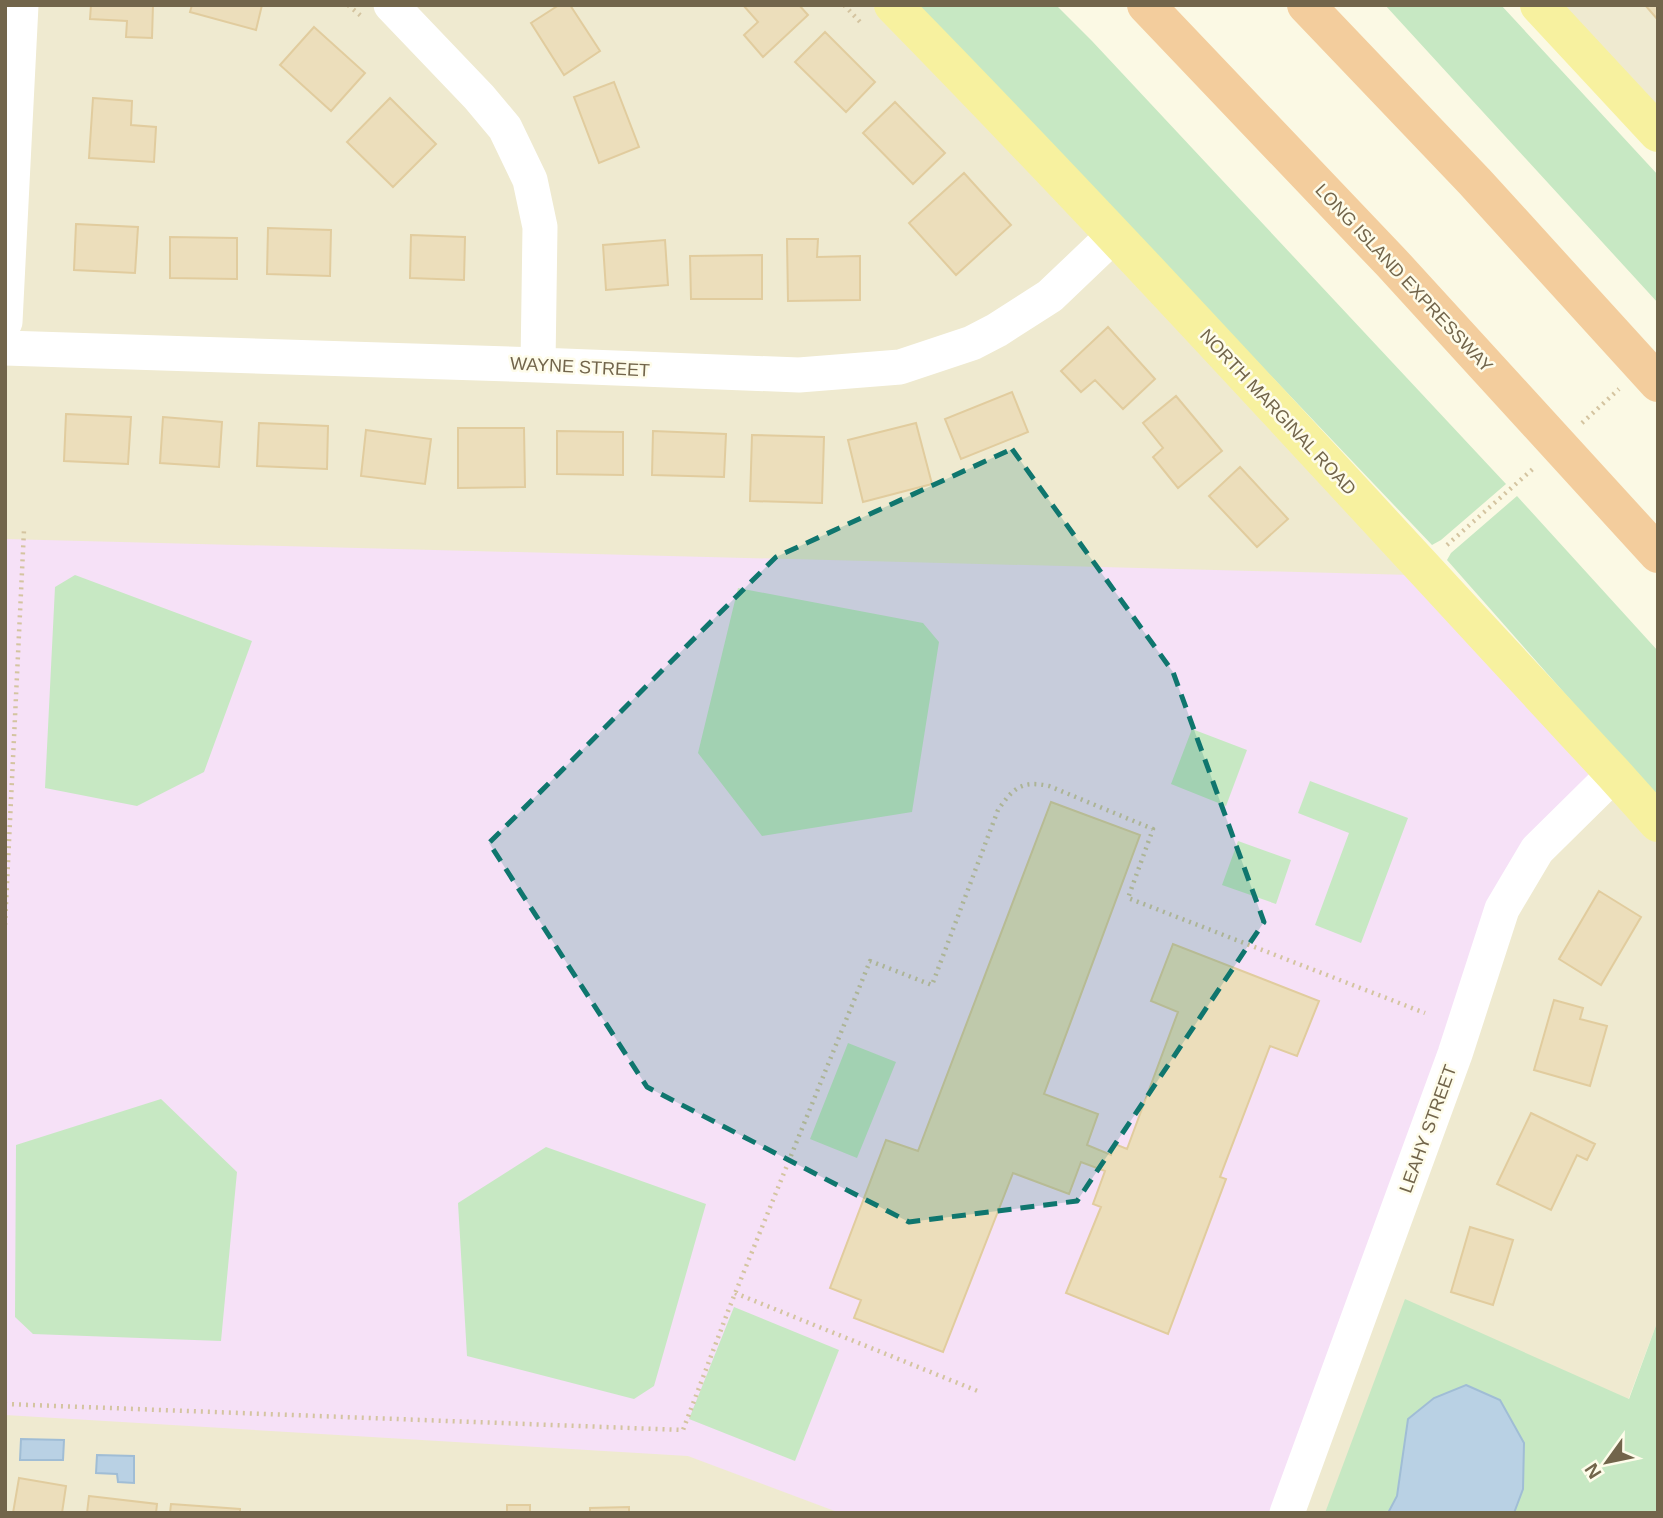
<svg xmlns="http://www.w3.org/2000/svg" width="1663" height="1518" viewBox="0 0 1663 1518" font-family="Helvetica,sans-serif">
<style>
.residential{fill:#efead0}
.education{fill:#f6e1f7}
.green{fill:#c7e8c3}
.water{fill:#b9d1e4;stroke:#a0bdd5;stroke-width:2}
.building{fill:#ecdebb;stroke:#e1cc9e;stroke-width:2}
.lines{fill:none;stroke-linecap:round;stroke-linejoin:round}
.path{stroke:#d4c4a0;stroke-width:4.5;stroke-dasharray:2 5;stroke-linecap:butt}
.minor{stroke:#fff;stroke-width:35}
.major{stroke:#f7f19f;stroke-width:38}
.highway{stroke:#f3cd9d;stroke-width:38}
.marked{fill:#0f766e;fill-opacity:0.2;stroke:#0f766e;stroke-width:5;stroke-dasharray:14 9;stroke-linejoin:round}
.labels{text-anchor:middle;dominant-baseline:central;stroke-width:5;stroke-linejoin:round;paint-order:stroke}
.street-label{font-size:18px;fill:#72654b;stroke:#fefcea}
</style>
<rect width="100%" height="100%" fill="#fbf9e4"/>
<path class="residential" d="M5 5H872L996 134 1596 775 1658 843V1320L1586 1513H5Z
M1539 5H1658V133Z"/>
<path class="education" d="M5 539 1412 575 1596 775 1507 881 1280 1513H840L688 1456 5 1415Z"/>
<path class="green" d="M918 5H1056L1092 41 1506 484 1441 540 1432 545Z
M1385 5H1501L1658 175V303Z
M1517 496 1658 651V799L1447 560 1451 553Z
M75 575 252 641 204 772 137 806 45 788 55 587Z
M738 588 923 623 939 642 912 812 762 836 698 753Z
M1192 729 1247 750 1226 806 1171 784Z
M1310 781 1408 818 1361 943 1315 925 1349 833 1298 813Z
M1238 841 1291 860 1276 904 1222 885Z
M848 1043 896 1062 857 1158 810 1139Z
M161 1099 237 1172 221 1341 33 1334 15 1317 16 1145Z
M546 1147 706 1204 654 1386 634 1399 467 1356 458 1203Z
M1405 1299 1629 1399 1658 1320V1513H1325Z
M734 1307 839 1350 795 1461 689 1419Z"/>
<path class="water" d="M1466 1385 1500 1400 1524 1443 1523 1489 1514 1513H1388L1397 1496 1408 1419 1434 1398Z
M21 1439 64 1440 63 1460H20Z
M97 1455 134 1456V1483L118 1482 117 1474 96 1473Z"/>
<path class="building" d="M91 5H153L152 38 126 37 127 21 90 19Z
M192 5H262L256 30 190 12Z
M559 5H570L600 51 564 75 531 23Z
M743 5H799L808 15 763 57 744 35 758 22Z
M1645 5H1658V20Z
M314 27 365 73 331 111 280 65Z
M825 32 875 82 846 112 795 62Z
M614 82 639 147 599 163 574 97Z
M93 98 132 101 131 125 156 127 154 162 89 158Z
M390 98 436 144 393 187 347 142Z
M895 102 945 153 913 184 863 133Z
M964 173 1011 225 956 275 909 223Z
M76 224 138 227 135 273 74 270Z
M268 228 331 230 330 276 267 274Z
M411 235 465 237 464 280 410 278Z
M170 237 237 238V279L170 278Z
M787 239H818L817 257 860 256V300L788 301Z
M665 240 668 285 606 290 603 245Z
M762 255V299H691L690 256Z
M1108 327 1155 379 1123 409 1095 380 1081 392 1061 371Z
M1012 392 1028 432 961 459 945 419Z
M1176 396 1222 451 1178 488 1153 457 1163 448 1143 423Z
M66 414 131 417 128 464 64 461Z
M163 417 222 422 219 467 160 463Z
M259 423 328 426 327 469 257 466Z
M916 423 932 484 863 502 848 440Z
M458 428H524L525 487 458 488Z
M366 430 431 439 425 484 361 476Z
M557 431 623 432V475L557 474Z
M653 431 726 434 724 477 652 475Z
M752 435 824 437 822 503 750 501Z
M1240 467 1288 519 1257 547 1209 496Z
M1051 802 1140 835 1044 1094 1098 1114 1087 1145 1111 1155 1115 1144 1127 1149 1178 1012 1151 1001 1173 944 1319 1001 1297 1056 1270 1046 1220 1177 1226 1179 1168 1334 1066 1293 1101 1207 1093 1204 1105 1171 1081 1162 1069 1194 1013 1173 943 1352 854 1318 861 1300 830 1288 886 1140 918 1151Z
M1599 891 1641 917 1601 985 1559 959Z
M1554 1000 1583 1008 1580 1019 1607 1026 1590 1086 1534 1070Z
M1531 1113 1595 1144 1587 1160 1577 1155 1551 1210 1497 1184Z
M1470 1227 1513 1240 1493 1305 1451 1292Z
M19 1478 66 1486 62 1513H13Z
M89 1496 157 1504 156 1513H87Z
M171 1504 240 1509V1513H170Z
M507 1505H530V1513H507Z
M629 1507V1513H590V1508Z"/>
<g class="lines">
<path class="path" d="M348 5 361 16
M844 5 862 24
M1582 423 1619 389
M1447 545 1535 467
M5 925 24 530
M735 1293 980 1392
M5 1404 683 1430 730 1306 870 961 932 985 998 810C1013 788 1022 780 1049 786L1153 829 1128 898 1425 1013"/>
<path class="minor" d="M391 5 479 97 505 128 530 180 540 227 538 365
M5 322 21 5
M5 348 538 365 799 375 900 367 972 343 997 330 1050 296 1114 235
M1287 1513 1455 1054 1502 909 1537 850 1614 774"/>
<path class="major" d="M893 5C1139 256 1375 517 1614 774L1658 823
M1539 5 1658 133"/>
<path class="highway" d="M1146 5 1391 262 1658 554
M1306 5 1475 182 1658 383"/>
</g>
<path class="marked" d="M1012 449 1173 672 1264 922 1077 1201 909 1222 647 1087 489 843 776 557Z"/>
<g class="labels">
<g class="street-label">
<text transform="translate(1404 278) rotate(47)">LONG ISLAND EXPRESSWAY</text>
<text transform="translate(580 367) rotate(3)">WAYNE STREET</text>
<text transform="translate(1278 412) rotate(47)">NORTH MARGINAL ROAD</text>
<text transform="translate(1428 1129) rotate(-70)">LEAHY STREET</text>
</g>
</g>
<rect width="1663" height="1518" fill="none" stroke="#72654b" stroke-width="14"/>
<g transform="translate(1607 1462) rotate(237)" stroke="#fefcea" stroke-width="5" paint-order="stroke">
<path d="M0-5L12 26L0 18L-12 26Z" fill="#72654b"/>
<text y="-10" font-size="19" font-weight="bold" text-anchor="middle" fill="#72654b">N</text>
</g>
</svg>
